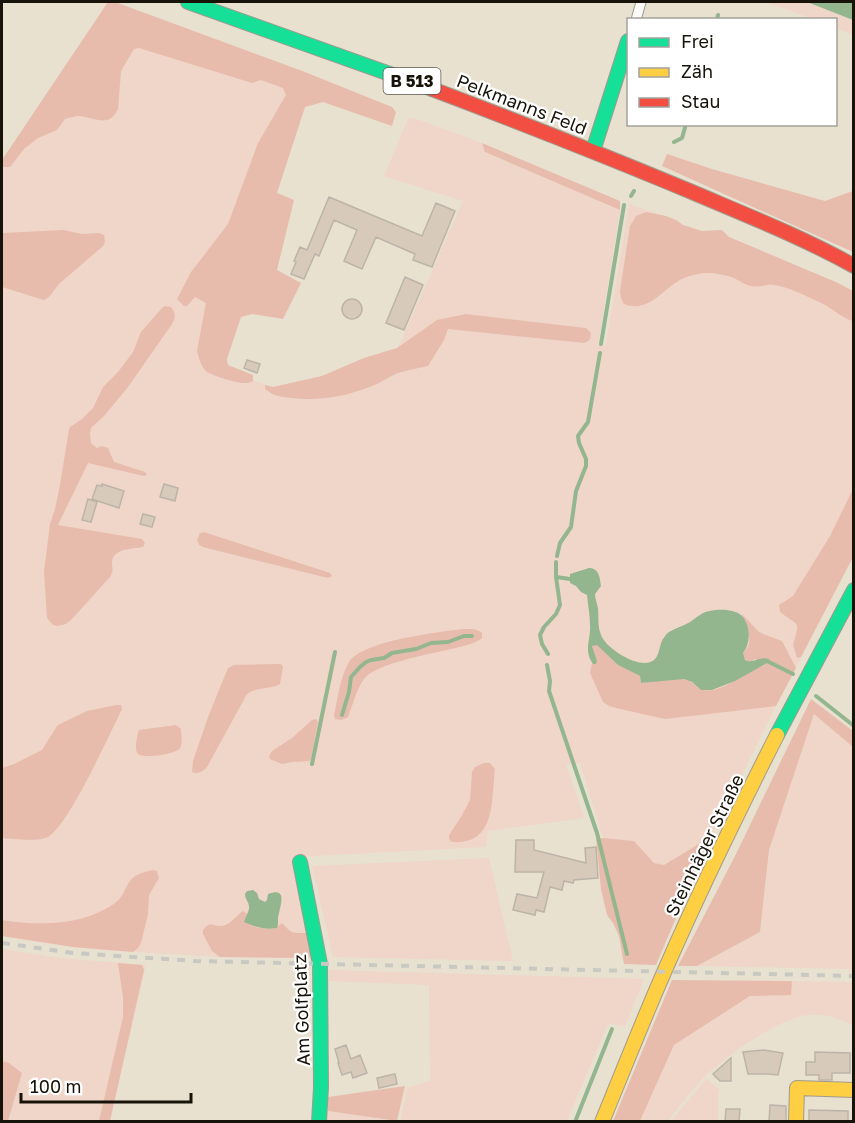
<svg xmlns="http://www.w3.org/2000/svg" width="855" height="1123" viewBox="0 0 855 1123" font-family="'Golos Text',sans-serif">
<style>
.green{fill:#f0d5c9;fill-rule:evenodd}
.forest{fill:#e7bcad}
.water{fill:#93b68f}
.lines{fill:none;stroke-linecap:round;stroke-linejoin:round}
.stream{stroke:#93b68f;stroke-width:4}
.building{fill:#d8caba;stroke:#bdb4a9;stroke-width:1.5}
.street-casing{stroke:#a09b8e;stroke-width:11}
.fast-casing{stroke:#a09b8e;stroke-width:16}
.slow-casing{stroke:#a09b8e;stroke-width:16}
.jam-casing{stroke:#a09b8e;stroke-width:16}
.street{stroke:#fcfaf8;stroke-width:9}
.fast{stroke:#16e098;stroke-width:14}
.slow{stroke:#ffcf43;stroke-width:14}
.jam{stroke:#f24e42;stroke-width:14}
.rail{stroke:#c9c8c3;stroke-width:4;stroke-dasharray:8 8;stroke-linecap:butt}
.labels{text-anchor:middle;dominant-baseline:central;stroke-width:4.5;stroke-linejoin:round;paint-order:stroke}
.shield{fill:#fff;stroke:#5d5a52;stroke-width:1.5}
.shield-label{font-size:16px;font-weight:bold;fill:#171308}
.street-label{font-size:18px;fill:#171308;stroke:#fff}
</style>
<rect width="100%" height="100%" fill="#e8e1d0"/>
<path class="green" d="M108 2H115L305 72 212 367 273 387 322 376 364 358 398 348 463 201 384 176 408 119 414 118 482 143 486 153 620 210 598 345H606L629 204 676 220 683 225 693 229 702 231 722 230 729 237 838 283 853 291V557L776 706 707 845 702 842 665 865 654 863 634 841 603 838 580 763 566 764 584 818 488 831 486 847 294 857 313 958 220 957 102 950 73 947 2 936V160ZM448 329 591 338 584 343Z
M766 2H807L853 20V35L836 28V20L813 19Z
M814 713 853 747V969L697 966 760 932 769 850Z
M489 858 513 961 333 957 312 866Z
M2 949 59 958 146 965 110 1121 2 1122Z
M329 970 644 979 625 1026 608 1023 567 1121 400 1122 407 1088 430 1081 429 985 329 981Z
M792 981 853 982V1025C839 1018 825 1014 809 1015 780 1017 728 1055 706 1075 692 1089 680 1106 668 1121L640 1122 674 1045 750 996 790 995Z
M706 1079 720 1090 718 1092V1121H671Z
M328 1111 392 1121 327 1122Z"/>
<path class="forest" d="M108 2H115L305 72 392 107 396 112 392 126 323 102 305 107 277 193 294 200 277 270 301 283 283 319 252 314 241 317 227 359 228 365 253 375V381C248 383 249 383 244 383 236 383 214 376 207 372 201 367 199 358 197 351L206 303 195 297 187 306H184L177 299 191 272 228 224 258 143 286 95 283 88 261 80 252 83 139 48 134 49 121 71 118 109C109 129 94 117 79 116 74 116 70 118 65 119L57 130 38 138 24 149 10 167H2V160Z
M482 143 620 201V210L485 152Z
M667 154 712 169 825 201 853 191V252L662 166Z
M646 212 666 216 676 220 683 225 702 231 722 230 729 237 838 283 853 291V321C841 318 830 306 817 301 804 295 788 287 774 285 766 284 759 288 751 286 745 285 740 281 734 278 726 275 716 273 707 273 699 273 691 275 684 278 663 287 650 314 624 304L621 298 620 291 630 226 636 216Z
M64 230 82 234 99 233 104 235 105 242 103 246 59 284 49 297 44 300 2 287V233Z
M165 306 171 307C176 313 176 317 172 324L128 387 105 415 91 428 90 434 91 443 97 448 102 446 108 448 114 462 145 472 147 475 144 476 88 463 58 525 142 539 145 543 143 547C133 549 113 548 112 562 112 569 114 570 110 577L71 620 66 624 57 626 53 625 47 618 44 572 50 524 55 509 60 485 69 429 70 427 82 419 93 408 103 387 118 372 133 352 141 332 162 308Z
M466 314 586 328 590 332C592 338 590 341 584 343L448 329 444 340 428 366C420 368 412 369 405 371 395 373 388 378 379 383 353 395 321 402 291 398 282 397 273 396 265 389V385L273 387 322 376 364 358 397 348 437 320Z
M853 489V557L801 657 797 658 793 645C800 620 800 627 780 612L779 605 793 596 830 536Z
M204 532 330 573 332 576 328 578 203 547 199 545 197 540 200 533Z
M742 614 758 631 763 634 782 641 796 668 776 706 665 719 620 709 609 706 603 702 590 673 592 663 593 664 597 661 592 648 593 645H598L618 665 640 676 641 683C654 683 671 677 683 679 696 681 695 692 712 690 732 687 747 669 766 665L755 659 752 661H747C738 652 746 653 749 644 751 634 744 623 742 614Z
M463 629C469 629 477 628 482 633V638C473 645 459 647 447 650 429 654 375 664 364 679 356 690 353 705 348 717L341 720 335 719 334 715C338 698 340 677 349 662 362 641 438 632 463 629Z
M281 664 283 667 280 684C270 690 259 686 247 694L207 767C203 771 198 775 192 772L193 761 208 717 228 668 234 665Z
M811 699 853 731V747L814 714 769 850 760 932 697 966H678L735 856Z
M116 705H121L122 709C109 735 69 825 48 837 38 842 13 839 2 838V768L14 764 42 750 57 726 60 724 87 711Z
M316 719 318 722 311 759 309 761 292 762 282 764 270 759 269 756 272 751 292 738 312 720Z
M176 725 181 729C181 734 183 743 180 748 177 754 143 759 138 754 134 750 137 736 139 730Z
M484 763H490L495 769C491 799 497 845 452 842L449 839V835L461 817 470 800 472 772 475 767Z
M603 838 634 841 654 863 664 865 702 842 707 845 656 965 624 964 619 936 613 923 607 915 601 889 596 839Z
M152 870 157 871 159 878 149 895 148 914 141 943 138 948 133 952 73 947 2 936V920C39 926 83 926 115 903 125 896 125 884 134 877 139 873 146 872 152 870Z
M243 911 247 914 244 920C249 928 265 929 274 929L282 923C293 934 290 933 306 933 312 940 313 950 309 958L220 957 212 951 203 934V930C211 920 212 927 222 926 230 925 236 916 243 911Z
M118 963 142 965 144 970 110 1121H99L123 1017V997Z
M672 980 792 981 791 995 750 996 674 1045 640 1121H613Z
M2 1061 9 1063 22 1073 8 1121H2Z
M405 1086 397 1121 328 1111V1097Z"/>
<path class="water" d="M807 2H850L853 3V20Z
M589 568C599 568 600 578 601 586L595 594C595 599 597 603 598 608 599 617 597 625 601 635 606 649 641 671 654 660 660 655 659 645 663 639 665 636 666 634 669 632 676 628 683 626 690 622 696 618 702 612 710 611 718 609 734 609 741 615 751 625 751 643 743 653L745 660C753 664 760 656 769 659V662L735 681 712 690H701L692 682 684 679 641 683 640 676 618 665 597 645 592 646 597 661 596 664H593C583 649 591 641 590 625 590 615 588 606 587 595L581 592 576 586 570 583V574Z
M253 890 257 893 259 899 265 902 267 900 268 894C287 887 281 903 279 913 277 919 279 923 277 928 266 930 254 927 244 922 245 917 250 911 249 906 248 900 245 899 245 894L247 891Z"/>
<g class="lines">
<path class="stream" d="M717 20 718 15
M674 142 682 138 686 124
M631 196 634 191
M601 344 624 205
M557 556 560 543 571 527 576 491 586 466V459L579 443 578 436 588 422 600 353
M556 577 570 579
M548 654 542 644 540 635 544 627 556 614 560 605 556 577V562
M769 662 793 674
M547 665 550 681 549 691 597 833 627 954
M816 696 854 726
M342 715 349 692 351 677 360 667 366 662 371 660 384 658 392 653 416 649 431 643 448 642 464 636H472
M312 764 335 652
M575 1122 612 1029"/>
</g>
<path class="building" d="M329 197 422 236 436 203 455 211 432 267 413 260 415 254 376 237 362 269 344 261 357 230 334 220 319 256 315 254 304 279 291 274 296 262 294 261 300 247 307 250Z
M405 277 423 285 404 330 386 323Z
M342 309a10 10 0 1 1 20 0a10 10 0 1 1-20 0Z
M247 360 260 364 257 373 244 368Z
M102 484 124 491 119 508 92 499 97 485 102 486Z
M164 484 178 488 175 501 160 497Z
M88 499 97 502 91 522 82 520Z
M143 514 155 517 152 527 140 524Z
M516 840H534V850L586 863 585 848 596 847 598 878 574 880 573 883 564 881 562 890 550 887 544 912 536 910 535 915 513 910 517 894 537 898 544 872H515Z
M346 1045 351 1059 360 1055 367 1073 353 1078 351 1072 342 1075 338 1063H339L335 1049Z
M764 1050 783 1053 778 1075 768 1074H748L743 1052Z
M815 1052 850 1053V1073H832V1080H819V1075H806V1062H815Z
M731 1058V1081H720L713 1074Z
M395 1074 397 1084 379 1088 377 1078Z
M770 1105 786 1106V1122H769Z
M726 1109H740L739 1122H725Z
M809 1110 848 1111V1122H809Z"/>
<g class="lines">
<g class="street-casing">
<path id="street" d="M636 20 641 2"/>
</g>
<g class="fast-casing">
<path id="fast" d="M188 2 432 89
M593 151 628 41
M777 735 854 590
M300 862 320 964 321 1087 319 1122"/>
</g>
<g class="slow-casing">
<path id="slow" d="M602 1122C623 1071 643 1020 665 970 700 890 738 812 777 735
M796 1122 797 1088 854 1090"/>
</g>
<g class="jam-casing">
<path id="jam" d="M432 89C519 122 606 156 692 192 746 215 802 237 854 266"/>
</g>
<use href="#street" class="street"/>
<use href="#fast" class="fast"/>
<use href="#slow" class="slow"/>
<use href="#jam" class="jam"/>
<path class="rail" d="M2 943 73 953 195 961 854 976"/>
</g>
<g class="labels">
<rect class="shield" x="383.5" y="68" width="57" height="26" rx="4.5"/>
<g class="shield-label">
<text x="412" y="81">B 513</text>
</g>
<g class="street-label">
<text transform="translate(522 104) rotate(21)">Pelkmanns Feld</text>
<text transform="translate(704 845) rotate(-64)">Steinhäger Straße</text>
<text transform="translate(301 1010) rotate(-92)">Am Golfplatz</text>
</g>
</g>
<rect width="855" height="1123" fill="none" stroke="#171308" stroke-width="6"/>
<rect x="627" y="18" width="210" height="108" fill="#ffffff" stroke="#a2a19c" stroke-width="1.5"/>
<rect x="639" y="38" width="30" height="9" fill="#16e098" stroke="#a2a19c" stroke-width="1.5"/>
<text x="681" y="48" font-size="18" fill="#171308">Frei</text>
<rect x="639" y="68" width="30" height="9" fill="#ffcf43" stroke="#a2a19c" stroke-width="1.5"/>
<text x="681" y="78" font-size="18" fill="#171308">Zäh</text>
<rect x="639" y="98" width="30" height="9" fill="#f24e42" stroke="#a2a19c" stroke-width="1.5"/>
<text x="681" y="108" font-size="18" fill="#171308">Stau</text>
<path d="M21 1093v9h170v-9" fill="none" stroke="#171308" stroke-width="3"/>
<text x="30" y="1093" font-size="18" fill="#171308" stroke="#ffffff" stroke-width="4.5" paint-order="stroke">100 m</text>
</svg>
